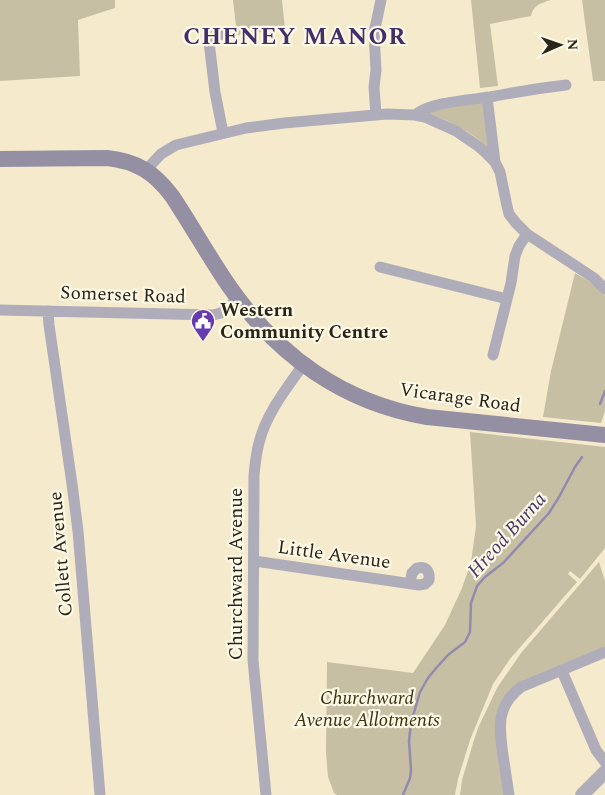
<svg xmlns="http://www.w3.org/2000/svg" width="605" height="795" viewBox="0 0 605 795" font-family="Spectral,serif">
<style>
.green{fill:#c7bfa4}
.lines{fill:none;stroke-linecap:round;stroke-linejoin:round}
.stream{stroke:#938ab0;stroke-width:2.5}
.minor{stroke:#b0adbb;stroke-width:11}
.tertiary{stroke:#b0adbb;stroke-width:14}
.secondary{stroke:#948fa3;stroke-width:16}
.labels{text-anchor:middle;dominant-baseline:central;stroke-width:4.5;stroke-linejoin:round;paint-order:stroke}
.street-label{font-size:19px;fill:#292519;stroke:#fef8e6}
.poi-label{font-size:19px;font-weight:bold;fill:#292519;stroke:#fef8e6;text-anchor:start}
.park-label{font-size:19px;font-style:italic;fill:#3c310f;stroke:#fef8e6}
.water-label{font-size:20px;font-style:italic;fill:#46376a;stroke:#fef8e6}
.district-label{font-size:24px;font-weight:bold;letter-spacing:1px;fill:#422f6a;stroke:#fef8e6}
</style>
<rect width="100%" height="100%" fill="#f5ebcc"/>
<path class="green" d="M0 0H115V8L78 20 80 76 0 81Z
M233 0H282L285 29 237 35Z
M471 0H551C541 3 533 5 531 16L490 24 498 86 480 88Z
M582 0H605V81H593Z
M484 101 489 149C472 131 447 120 424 111Z
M575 273 600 288 605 296V411L601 423 543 417 551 371Z
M470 432 605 447V548L580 579 570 571 568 574 577 582 510 659 493 684 470 740 458 779 455 795H337L334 793 328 777 326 752 327 662 413 673 445 625 462 588 471 562 476 526Z
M599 562 605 581V647L503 702 505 795H460L462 780 474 740 478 728 497 688 521 653Z"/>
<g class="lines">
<path class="stream" d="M600 404 605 391
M403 795 410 778 411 770 409 741 411 723 420 692 428 678 437 667 448 655 465 642 470 632 471 603 477 586 485 577 503 563 549 513 559 497 575 467 582 457"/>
<path class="minor" d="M487 97 495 162
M376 115 374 87 376 70 374 33 381 0
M415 115C431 102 469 100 490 97 515 92 540 88 566 85
M223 133 215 92 209 42C211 35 217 35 224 34
M146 170 161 154 176 145 246 128 284 123 387 114 415 115 425 117 456 131 478 146 484 151 495 162 500 172 507 206 509 214 516 223 527 234 594 278 605 289
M380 267 507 299
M0 310 213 315 221 313 238 299
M48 311 49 325 72 484 78 531 100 795
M493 355 511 283 515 256 519 246 527 234
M254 561 419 585 425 584 429 580C430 571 426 566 417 568L412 573 410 583
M562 671 596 750 605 762
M266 795 253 660 254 475C255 464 256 454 259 443 266 414 286 389 303 365
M509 795C507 782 505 769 503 755 499 727 496 706 521 687L605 652"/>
<path class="tertiary" d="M582 795 605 772"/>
<path class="secondary" d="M0 159 107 158C136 161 154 172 172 196 192 226 209 257 229 286 277 355 343 403 427 417L605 435"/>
</g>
<defs>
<g id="civic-pin" transform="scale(1.25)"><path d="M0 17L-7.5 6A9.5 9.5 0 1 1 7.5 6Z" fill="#663ab2" stroke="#fef8e6"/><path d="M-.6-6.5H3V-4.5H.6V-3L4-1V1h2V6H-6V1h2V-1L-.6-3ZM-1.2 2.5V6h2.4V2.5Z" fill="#fff"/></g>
</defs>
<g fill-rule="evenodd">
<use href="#civic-pin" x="203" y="321"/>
</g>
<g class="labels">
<g class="street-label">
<text transform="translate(123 295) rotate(2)">Somerset Road</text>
<text transform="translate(460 398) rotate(8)">Vicarage Road</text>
<text transform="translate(61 554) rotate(-95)">Collett Avenue</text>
<text transform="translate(334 555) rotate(8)">Little Avenue</text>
<text transform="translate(236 574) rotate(-90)">Churchward Avenue</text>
</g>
<g class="poi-label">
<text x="220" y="310">Western<tspan x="220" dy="22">Community Centre</tspan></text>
</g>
<g class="park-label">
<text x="367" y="698">Churchward<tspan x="367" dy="22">Avenue Allotments</tspan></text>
</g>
<g class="water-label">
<text transform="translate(507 535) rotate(-48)">Hreod Burna</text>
</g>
<g class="district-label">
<text x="295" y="37">CHENEY MANOR</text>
</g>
</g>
<g transform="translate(560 45) rotate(88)" stroke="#fef8e6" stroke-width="4" paint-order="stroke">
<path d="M0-4L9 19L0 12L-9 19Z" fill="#292519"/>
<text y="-8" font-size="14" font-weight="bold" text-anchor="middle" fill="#292519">N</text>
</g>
</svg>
